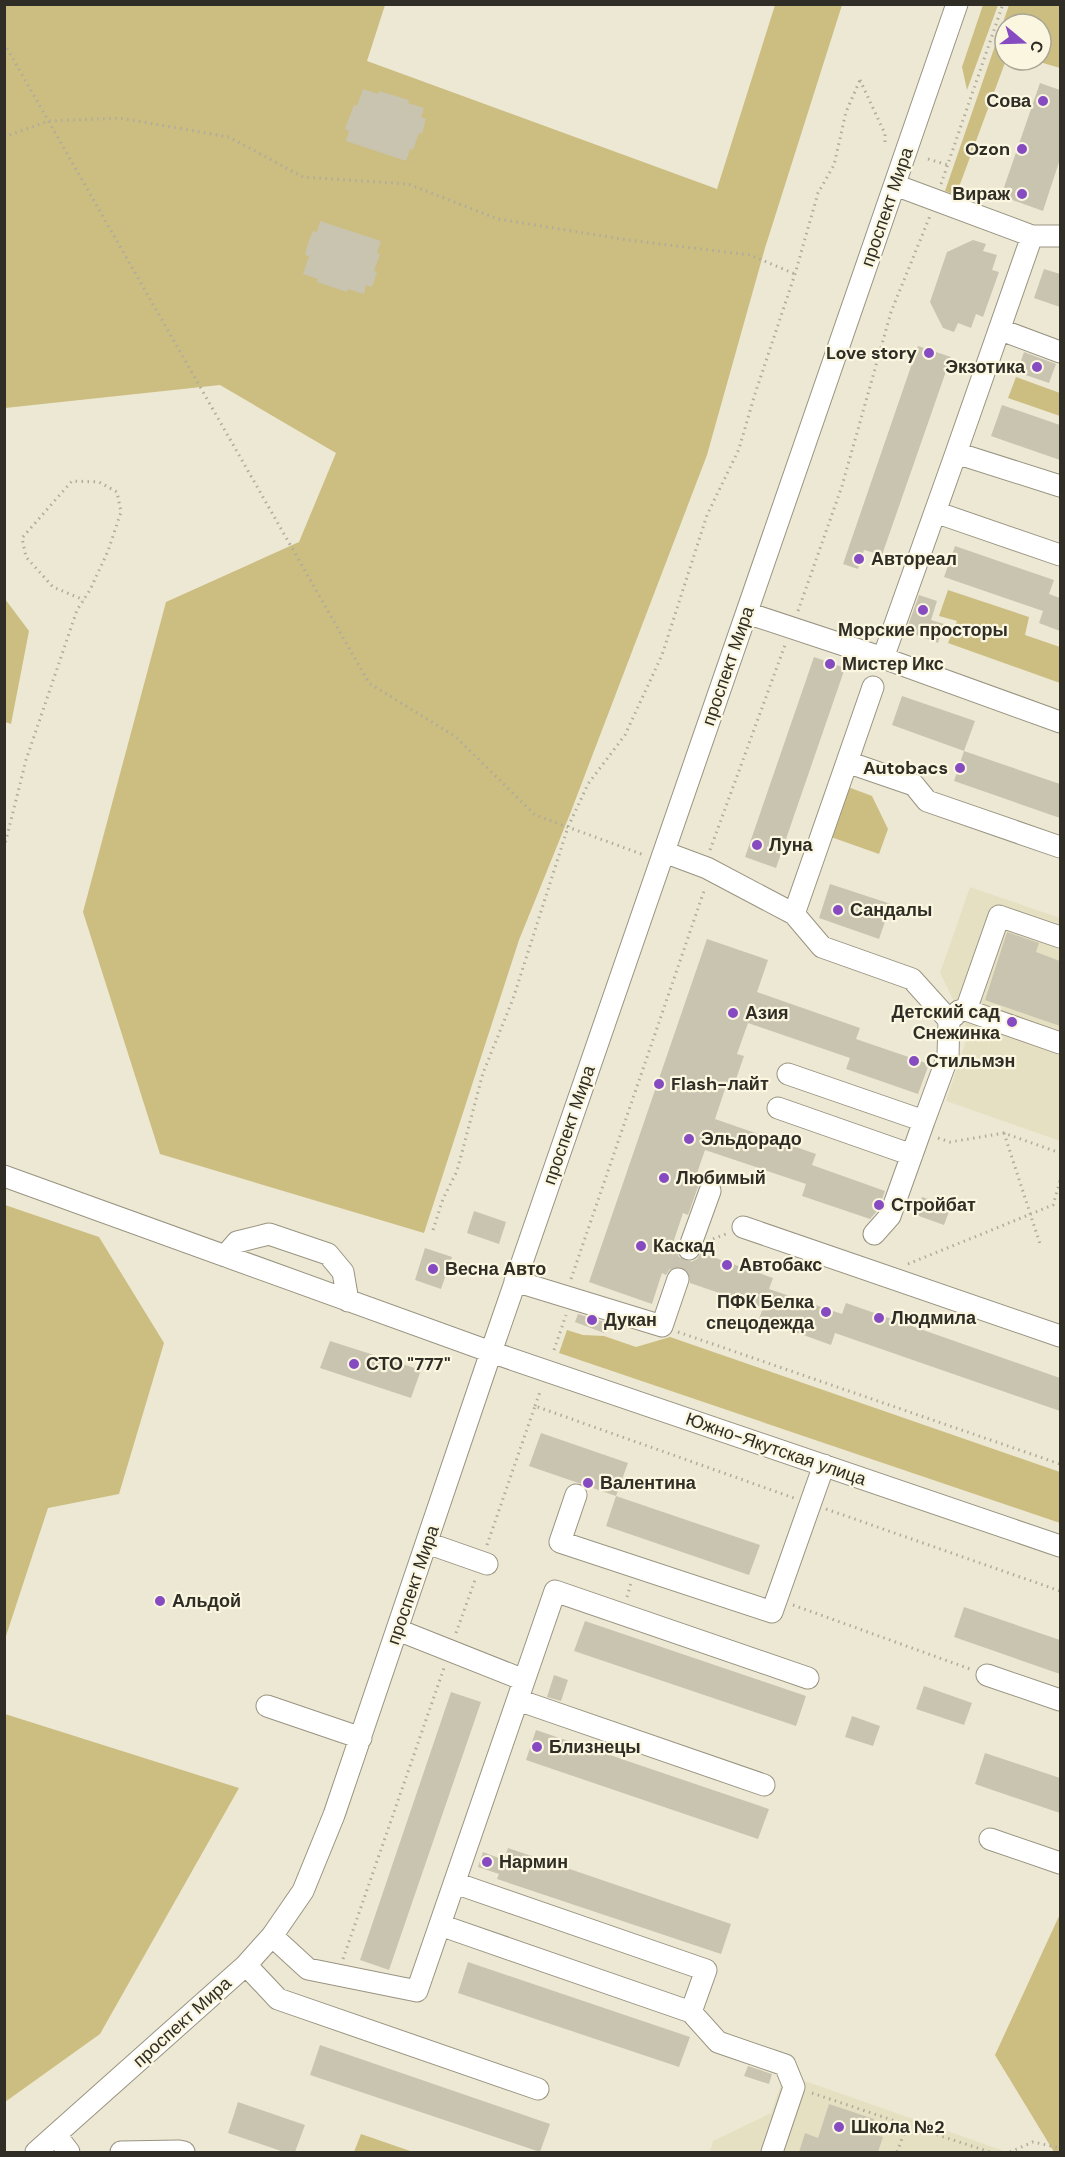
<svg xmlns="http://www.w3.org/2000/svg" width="1065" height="2157" viewBox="0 0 1065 2157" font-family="'DM Sans',sans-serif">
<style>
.built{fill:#e6e0c3}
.green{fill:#ccbd81}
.building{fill:#c9c4b0}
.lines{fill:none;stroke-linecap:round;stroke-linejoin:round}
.minor-tunnel{stroke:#c7c3b0;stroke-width:21;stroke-dasharray:21 10;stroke-linecap:butt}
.minor-casing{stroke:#999481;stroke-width:23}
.path{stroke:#b0ac9b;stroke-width:3;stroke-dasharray:1.5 4.5;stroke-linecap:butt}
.minor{stroke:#fff;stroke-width:21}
.poi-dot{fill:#864bc1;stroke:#faf6e0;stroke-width:2}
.labels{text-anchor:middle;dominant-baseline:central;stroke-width:4.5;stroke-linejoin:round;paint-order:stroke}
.poi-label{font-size:18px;font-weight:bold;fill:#2f2d25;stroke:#faf6e0;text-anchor:start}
.street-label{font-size:18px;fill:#2f2d25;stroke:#faf6e0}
</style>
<rect width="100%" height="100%" fill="#ede8d3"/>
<path class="built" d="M970 887 1060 918V1141L946 1101 969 1032 940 973Z
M805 2081 1007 2152H710L713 2141 771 2113 781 2084Z"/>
<path class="green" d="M5 5H385L367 61 717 189 775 5H842L765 248 707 455 570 814 519 940 424 1233 160 1154 83 912 166 602 299 542 336 453 220 385 5 408Z
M983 5H998L967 90 962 67Z
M1009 5H1060V68L1033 60H1041V24H1005L1006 60 956 195 945 191Z
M1016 377 1060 393V416L1008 398Z
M948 590 1029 617 1025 635 1060 647V683L948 643 957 621 939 616Z
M5 599 29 631 11 724 5 722Z
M848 787 872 796 888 829 879 854 831 837Z
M5 1205 99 1237 164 1343 119 1494 48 1508 5 1639Z
M567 1330 583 1335 604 1336 636 1347 670 1337 1060 1472V1523L559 1353Z
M5 1714 239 1788 100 2034 5 2102Z
M1060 1914V2152H1054L995 2055Z
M361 2134 413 2152H354Z"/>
<path class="building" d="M1040 83 1060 90V159L1043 211 1001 196Z
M363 89 378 94 379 91 409 100 408 103 424 108 421 117 426 119 422 134 419 133 413 150 410 149 406 161 346 141 349 131 345 129 354 105 357 106Z
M320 221 381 241 377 253 380 254 374 271 377 272 372 287 366 285 364 294 348 289 347 292 317 282 318 279 303 274 309 256 305 255 308 243 313 231 317 232Z
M973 240 986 244 983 251 997 255 992 270 999 272 983 317 976 314 971 328 958 323 954 332 943 328 930 302 947 252Z
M1044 269 1060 274V307L1034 298Z
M918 346 951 357 882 555 864 550 858 569 843 564Z
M1024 352 1056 364 1049 383 1017 372Z
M1002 405 1060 425V460L991 436Z
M955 546 1054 580 1049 594 1060 598V631L1039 623 1043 611 944 577Z
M919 595 937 601 931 620 944 624 938 643 906 631Z
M814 657 845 668 776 868 745 857Z
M902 696 975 721 964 751 892 725Z
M964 751 1060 784V818L954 781Z
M830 884 891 904 879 939 819 918Z
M1007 932 1039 943 1036 952 1060 961V1026L985 1000Z
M707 939 768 960 757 992 860 1028 856 1039 929 1064 918 1094 846 1069 850 1058 748 1023 737 1054 744 1056 733 1088 726 1086 715 1119 816 1154 812 1165 885 1191 878 1210 870 1219 802 1196 806 1184 705 1150 694 1182 699 1184 688 1215 683 1213 673 1243 677 1245 676 1251 679 1257 684 1261 691 1262 697 1259 701 1253 773 1278 769 1289 842 1314 846 1303 1060 1378V1411L835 1333 831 1345 759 1319 763 1308 690 1283 688 1271 682 1267 670 1269 666 1275 662 1273 652 1304 589 1282Z
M922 1197 951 1206 944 1225 916 1215Z
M474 1211 506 1222 499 1244 467 1233Z
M425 1248 452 1257 441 1289 415 1280Z
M578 1314 608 1323 604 1333 575 1322Z
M330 1341 421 1370 411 1398 320 1368Z
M541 1433 628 1463 616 1496 529 1466Z
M616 1496 760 1545 749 1575 606 1526Z
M964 1607 1060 1640V1674L954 1637Z
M585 1621 806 1696 796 1726 574 1651Z
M554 1675 568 1680 561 1701 547 1697Z
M924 1686 972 1703 964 1725 916 1709Z
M451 1692 481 1702 389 1970 360 1960Z
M852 1716 880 1726 873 1746 845 1737Z
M536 1730 769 1809 758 1839 526 1760Z
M985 1753 1060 1778V1813L975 1784Z
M508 1848 731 1924 721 1954 497 1879 499 1874 478 1867 483 1852 504 1860Z
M468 1962 690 2037 679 2067 458 1993Z
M320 2045 550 2124 540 2152 310 2075Z
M748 2066 772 2074 769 2084 744 2076Z
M238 2102 305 2125 295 2152H284L228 2133Z
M829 2104 874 2119 870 2133 883 2137 878 2152H799L805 2133 818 2138Z"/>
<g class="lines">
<path class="minor-tunnel" d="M678 1279 689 1249"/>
<g class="minor-casing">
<path id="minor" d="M895 185 1032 236 956 453 1060 486
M1032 236H1060
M1001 330 1060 352
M935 512 956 453
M747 613 883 658 1060 722
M883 658 935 512 1060 555
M847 762 873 687
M664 852 707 868 794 914 847 762 914 785 927 801 1060 847
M966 1010 999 916 1060 937
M954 1016 959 1011 966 1010 1060 1043
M788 1074 924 1121 948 1056 949 1020 912 979 822 947 794 914
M778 1108 912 1155
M4 1176 491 1352 1060 1546
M743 1227 1060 1336
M874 1234 890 1216 924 1121
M689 1249 710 1191
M225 1256 237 1242 269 1234 328 1254 343 1272 348 1301
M515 1281 662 1326 678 1279
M576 1495 560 1542 772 1612 824 1465
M427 1543 487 1564
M398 1630 524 1680
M987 1675 1060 1700
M518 1700 764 1785
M267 1706 361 1738
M990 1839 1060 1863
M440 1925 691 2012 706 1970 455 1883
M272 1936 308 1969 417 1991 555 1591 808 1678
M246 1965 278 1999 538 2089
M691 2012 718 2042 785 2065 794 2087 772 2152
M56 2135 69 2152
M36 2152 246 1965 272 1936 303 1891 334 1815 491 1352 957 4
M121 2152 179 2151 184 2152"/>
</g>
<path class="path" d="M4 43 369 683 456 737 535 815 644 855
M860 80 885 134V144
M4 137 49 121 120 118 229 137 303 177 408 184 498 219 628 240 750 255 795 274
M928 159 948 165
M941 184 1003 4
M798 611 842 486 891 312 930 216
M4 848 26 760 77 610 90 590 108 551 121 512 117 492 99 482 72 481 22 538 26 557 53 587 84 600
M710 850 785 645
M1004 1133 1041 1247
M938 1138 950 1142 1004 1133 1060 1153
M433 1230 443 1199 457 1171 483 1073 513 999 568 827 588 784 625 735 662 655 707 515 739 449 754 397 795 274 818 193 834 165 846 112 860 80
M713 1239 726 1234
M908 1264 1053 1205 1060 1181
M571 1279 705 888
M678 1332 1060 1464
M554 1350 566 1315
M535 1406 541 1389
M826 1509 1060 1591
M487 1545 535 1406 794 1498
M627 1597 631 1583
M793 1605 970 1669
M456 1633 475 1580
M343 1959 444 1668
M812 2093 907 2125
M897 2152 907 2125 990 2152
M1010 2152 1033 2142 1060 2148"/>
<use href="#minor" class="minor"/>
</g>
<g class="poi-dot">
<circle cx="1043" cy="101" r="6"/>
<circle cx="1022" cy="149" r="6"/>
<circle cx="1022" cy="194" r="6"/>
<circle cx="929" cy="353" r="6"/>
<circle cx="1037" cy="367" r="6"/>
<circle cx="859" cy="559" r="6"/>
<circle cx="923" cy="610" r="6"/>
<circle cx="830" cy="664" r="6"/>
<circle cx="960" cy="768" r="6"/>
<circle cx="757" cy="845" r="6"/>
<circle cx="838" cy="910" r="6"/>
<circle cx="733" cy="1013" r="6"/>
<circle cx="1012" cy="1022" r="6"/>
<circle cx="914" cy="1061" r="6"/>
<circle cx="659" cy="1084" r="6"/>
<circle cx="689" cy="1139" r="6"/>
<circle cx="664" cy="1178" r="6"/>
<circle cx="879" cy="1205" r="6"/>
<circle cx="641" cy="1246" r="6"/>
<circle cx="727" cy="1265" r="6"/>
<circle cx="433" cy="1269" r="6"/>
<circle cx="826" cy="1312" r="6"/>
<circle cx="879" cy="1318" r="6"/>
<circle cx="592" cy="1320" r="6"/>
<circle cx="354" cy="1364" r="6"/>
<circle cx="588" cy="1483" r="6"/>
<circle cx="160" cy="1601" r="6"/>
<circle cx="537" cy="1747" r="6"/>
<circle cx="487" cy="1862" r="6"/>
<circle cx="839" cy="2127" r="6"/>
</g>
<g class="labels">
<g class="poi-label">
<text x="1031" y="101" text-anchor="end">Сова</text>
<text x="1010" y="149" text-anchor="end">Ozon</text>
<text x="1010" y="194" text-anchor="end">Вираж</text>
<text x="917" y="353" text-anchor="end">Love story</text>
<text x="1025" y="367" text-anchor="end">Экзотика</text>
<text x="871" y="559">Автореал</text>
<text x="923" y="630" text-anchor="middle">Морские просторы</text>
<text x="842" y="664">Мистер Икс</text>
<text x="948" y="768" text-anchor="end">Autobacs</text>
<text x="769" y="845">Луна</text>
<text x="850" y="910">Сандалы</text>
<text x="1000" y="1012" text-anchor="end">Детский сад<tspan x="1000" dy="21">Снежинка</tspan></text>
<text x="745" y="1013">Азия</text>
<text x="926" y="1061">Стильмэн</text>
<text x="671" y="1084">Flash-лайт</text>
<text x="701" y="1139">Эльдорадо</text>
<text x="676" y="1178">Любимый</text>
<text x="891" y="1205">Стройбат</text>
<text x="653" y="1246">Каскад</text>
<text x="739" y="1265">Автобакс</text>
<text x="445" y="1269">Весна Авто</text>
<text x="814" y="1302" text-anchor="end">ПФК Белка<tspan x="814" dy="21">спецодежда</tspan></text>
<text x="891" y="1318">Людмила</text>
<text x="604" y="1320">Дукан</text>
<text x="366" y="1364">СТО "777"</text>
<text x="600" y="1483">Валентина</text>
<text x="172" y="1601">Альдой</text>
<text x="549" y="1747">Близнецы</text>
<text x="499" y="1862">Нармин</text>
<text x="851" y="2127">Школа №2</text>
</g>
<g class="street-label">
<text transform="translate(887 207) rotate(-71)">проспект Мира</text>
<text transform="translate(728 666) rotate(-71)">проспект Мира</text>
<text transform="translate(569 1125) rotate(-71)">проспект Мира</text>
<text transform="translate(776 1449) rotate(19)">Южно-Якутская улица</text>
<text transform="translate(413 1585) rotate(-71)">проспект Мира</text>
<text transform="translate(182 2022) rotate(-42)">проспект Мира</text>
</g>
</g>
<rect width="1065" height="2157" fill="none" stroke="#2f2d25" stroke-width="12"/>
<g transform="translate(1023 42) rotate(109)"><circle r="28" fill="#faf6e0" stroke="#a9a695" stroke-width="1.5"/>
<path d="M0-4.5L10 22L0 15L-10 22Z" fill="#864bc1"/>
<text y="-9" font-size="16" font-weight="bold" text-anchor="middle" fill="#2f2d25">С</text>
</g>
</svg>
